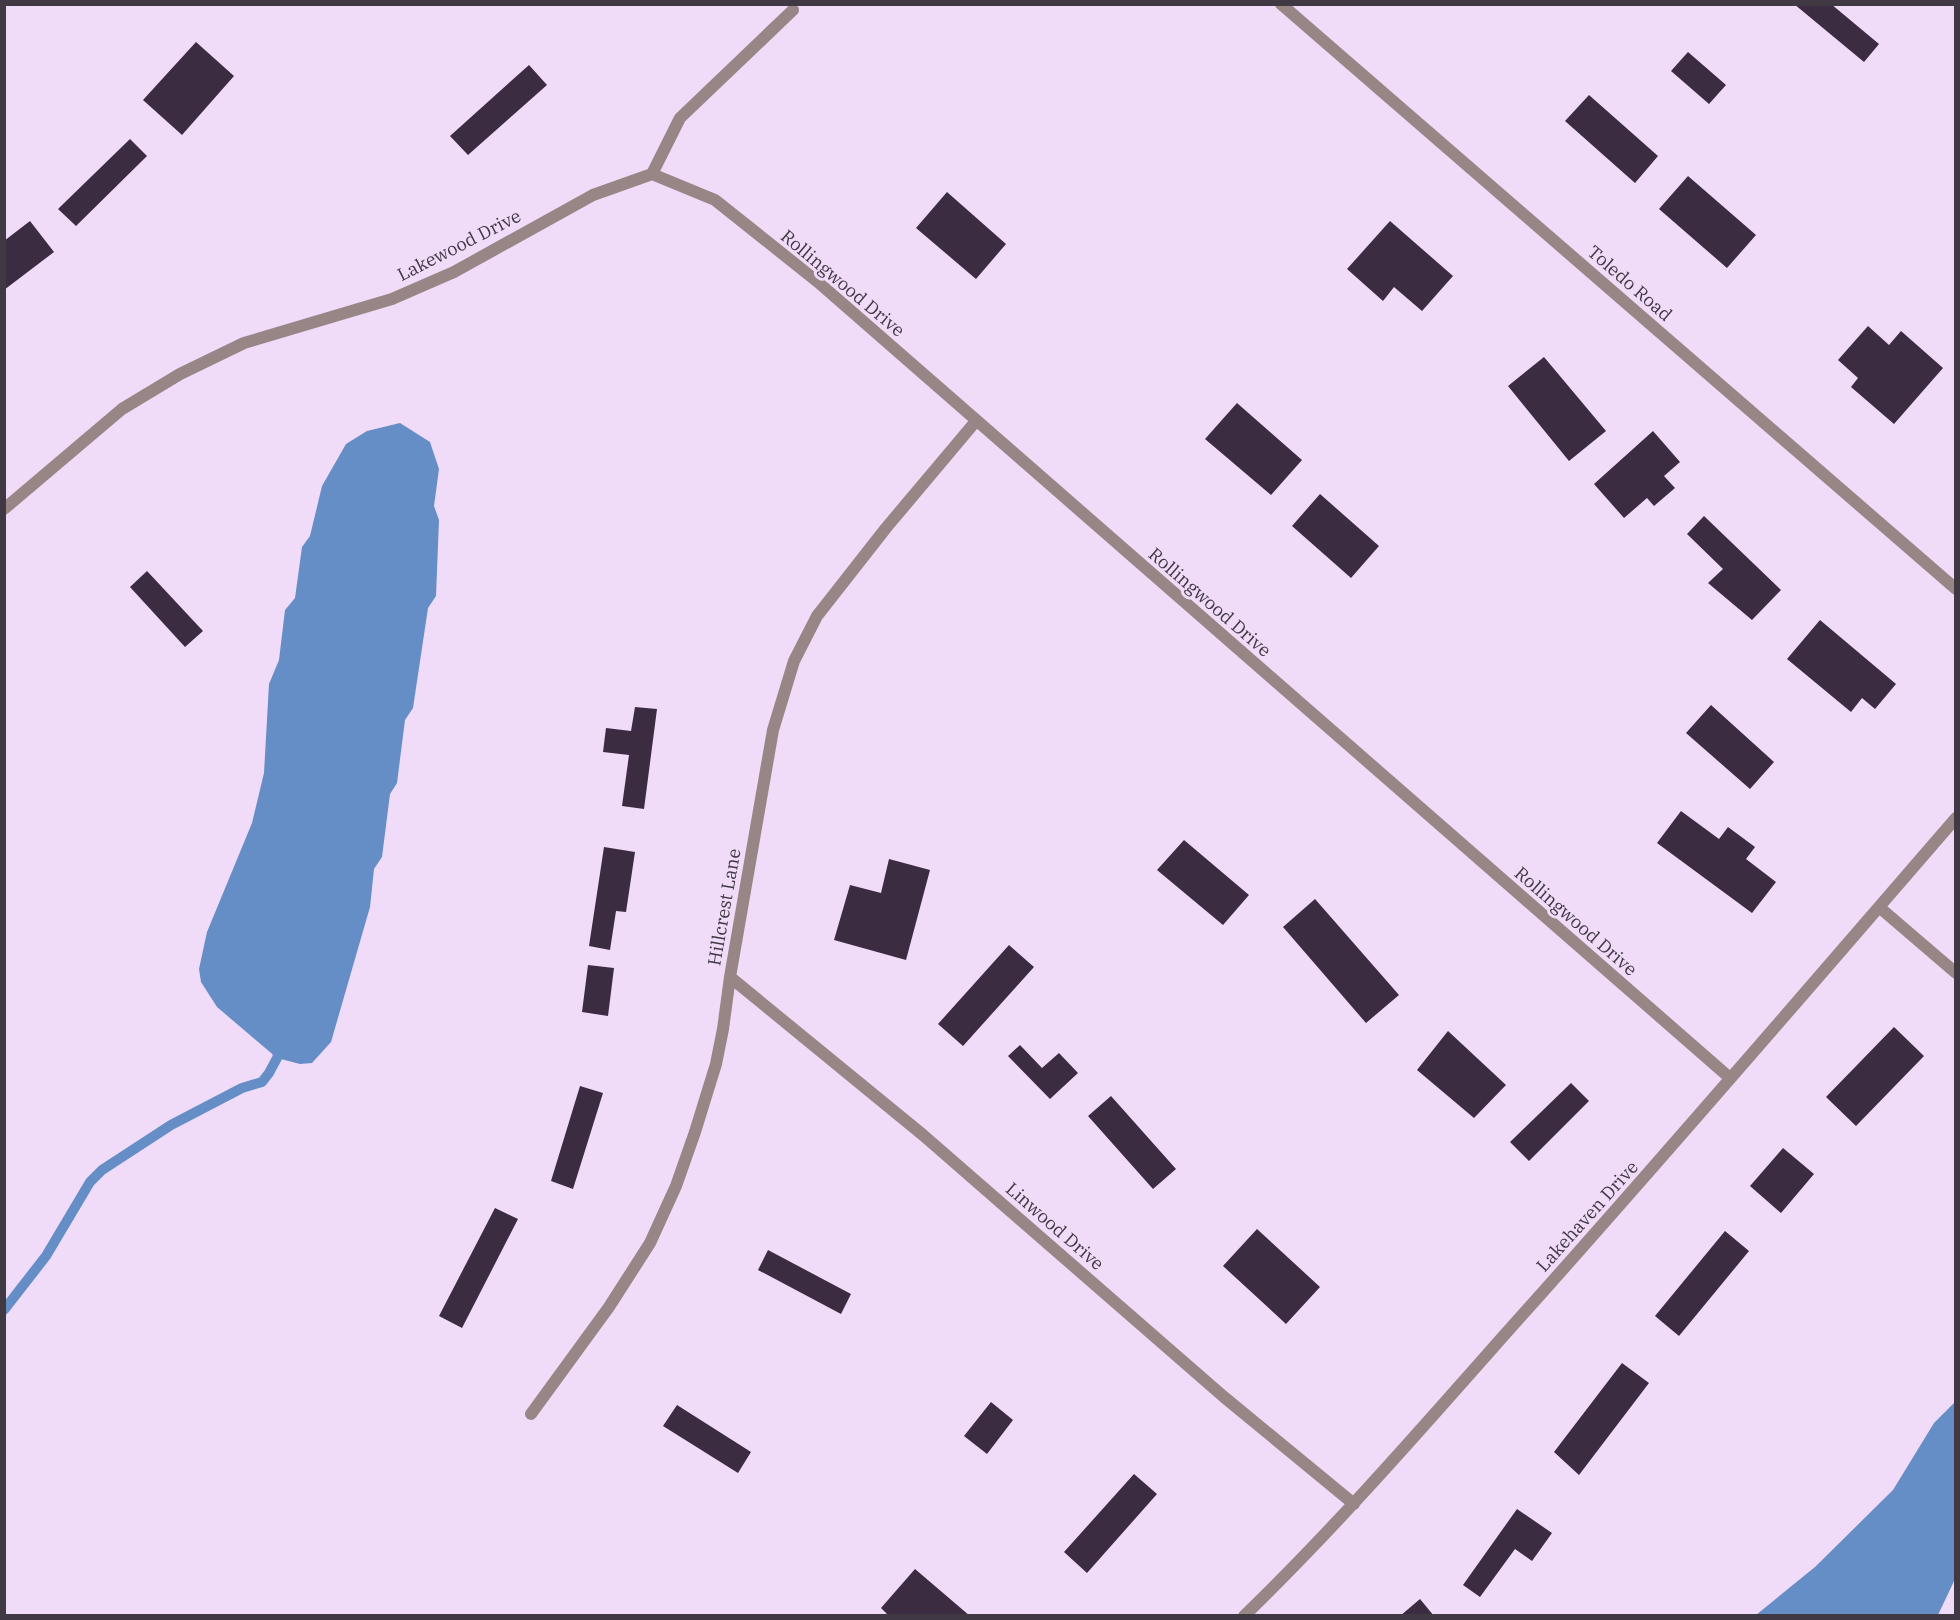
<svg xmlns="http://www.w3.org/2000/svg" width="1960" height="1620" viewBox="0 0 1960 1620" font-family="'IBM Plex Serif',serif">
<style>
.water{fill:#658ec6}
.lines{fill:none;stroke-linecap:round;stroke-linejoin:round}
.stream{stroke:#658ec6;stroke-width:10}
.building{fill:#3c2c42}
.minor{stroke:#978685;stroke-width:12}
.labels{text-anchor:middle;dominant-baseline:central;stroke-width:6;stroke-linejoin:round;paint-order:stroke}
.street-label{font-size:18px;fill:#403843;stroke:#f0dbf8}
</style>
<rect width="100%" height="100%" fill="#f0dbf8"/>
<path class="water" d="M400 423 430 442 439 469 434 506 439 520 436 596 428 608 413 708 405 720 397 783 390 794 382 857 374 869 370 907 331 1042 312 1063 300 1064 277 1058 217 1007 201 982 199 969 207 932 252 823 264 773 269 684 279 660 285 610 295 598 302 547 310 536 322 486 346 444 367 431Z
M1955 1402V1579L1938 1615H1756L1815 1567 1893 1490 1934 1423Z"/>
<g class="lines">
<path class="stream" d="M4 1310 46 1256 90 1182 102 1170 171 1125 242 1088 262 1082 269 1073 277 1058 280 1045"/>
</g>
<path class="building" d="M1794 4H1831L1879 44 1864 62Z
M196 42 234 76 182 135 143 100Z
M1688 52 1726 85 1709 104 1671 71Z
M529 65 547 85 468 155 450 136Z
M1589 95 1658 156 1635 183 1565 121Z
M130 139 147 156 76 226 58 209Z
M1688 176 1756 235 1727 268 1659 209Z
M947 192 1006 244 976 279 916 228Z
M30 221 54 252 4 290V241Z
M1390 221 1453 276 1422 311 1394 287 1383 301 1347 269Z
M1868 326 1889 345 1901 331 1943 368 1894 424 1851 387 1858 378 1838 360Z
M1544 357 1606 431 1569 461 1508 386Z
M1237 403 1302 460 1271 495 1205 439Z
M1653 431 1680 462 1664 476 1675 488 1654 506 1647 498 1624 518 1594 484Z
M1320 494 1379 546 1351 578 1292 526Z
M1704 516 1781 590 1752 620 1708 583 1723 569 1687 534Z
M147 571 203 631 185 647 130 587Z
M1820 620 1896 684 1875 709 1862 698 1851 712 1787 659Z
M1711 705 1774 762 1750 789 1686 733Z
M635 707 657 709 644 809 622 806 629 755 603 752 606 728 631 731Z
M1681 811 1719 839 1728 827 1755 847 1746 859 1776 882 1752 913 1657 843Z
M1184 840 1249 895 1223 925 1157 870Z
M604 847 635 852 626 912 616 911 610 950 589 946Z
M889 859 930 870 906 960 834 940 850 885 881 893Z
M1315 899 1399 995 1366 1023 1283 927Z
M1009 945 1034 967 963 1046 938 1024Z
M588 965 614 968 608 1016 582 1012Z
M1894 1027 1924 1056 1856 1126 1826 1097Z
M1448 1031 1506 1085 1474 1118 1417 1070Z
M1020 1045 1042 1068 1059 1053 1078 1073 1050 1099 1008 1056Z
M1571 1083 1589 1101 1529 1161 1510 1142Z
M580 1086 603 1093 573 1189 551 1181Z
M1111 1096 1176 1169 1153 1189 1088 1116Z
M1783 1148 1814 1174 1781 1213 1750 1186Z
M495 1208 518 1219 462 1328 439 1316Z
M1257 1229 1320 1287 1286 1324 1223 1266Z
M1725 1231 1749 1251 1679 1336 1655 1316Z
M768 1250 851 1294 841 1314 758 1270Z
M1622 1363 1649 1383 1579 1475 1554 1452Z
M991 1402 1013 1420 987 1454 964 1436Z
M677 1405 751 1452 738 1473 663 1426Z
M1134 1474 1157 1494 1087 1573 1064 1552Z
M1517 1509 1552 1533 1532 1561 1515 1549 1480 1597 1463 1585Z
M915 1569 970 1616H889L881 1608Z
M1420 1599 1434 1616H1400Z"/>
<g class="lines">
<path class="minor" d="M1281 4 1956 589
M652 174 715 200 818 282 1730 1078
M4 509 122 409 180 374 244 343 392 299 454 272 593 195 652 174 680 118 793 10
M1879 907 1956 973
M730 977 923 1135 1224 1397 1354 1504
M531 1414 609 1307 650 1243 676 1186 695 1132 716 1064 723 1029 730 977 773 730 794 661 817 616 886 528 976 421
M1244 1616C1337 1526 1422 1428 1507 1332 1659 1163 1807 990 1956 818"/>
</g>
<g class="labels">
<g class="street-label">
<text transform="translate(459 245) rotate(-27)">Lakewood Drive</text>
<text transform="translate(843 283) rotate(40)">Rollingwood Drive</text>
<text transform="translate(1630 283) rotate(41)">Toledo Road</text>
<text transform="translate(1210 602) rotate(41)">Rollingwood Drive</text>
<text transform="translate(724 907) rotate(-80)">Hillcrest Lane</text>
<text transform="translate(1576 921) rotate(41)">Rollingwood Drive</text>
<text transform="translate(1587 1216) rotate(-48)">Lakehaven Drive</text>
<text transform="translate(1055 1226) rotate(41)">Linwood Drive</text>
</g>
</g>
<rect width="1960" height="1620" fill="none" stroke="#403843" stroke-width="12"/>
</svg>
